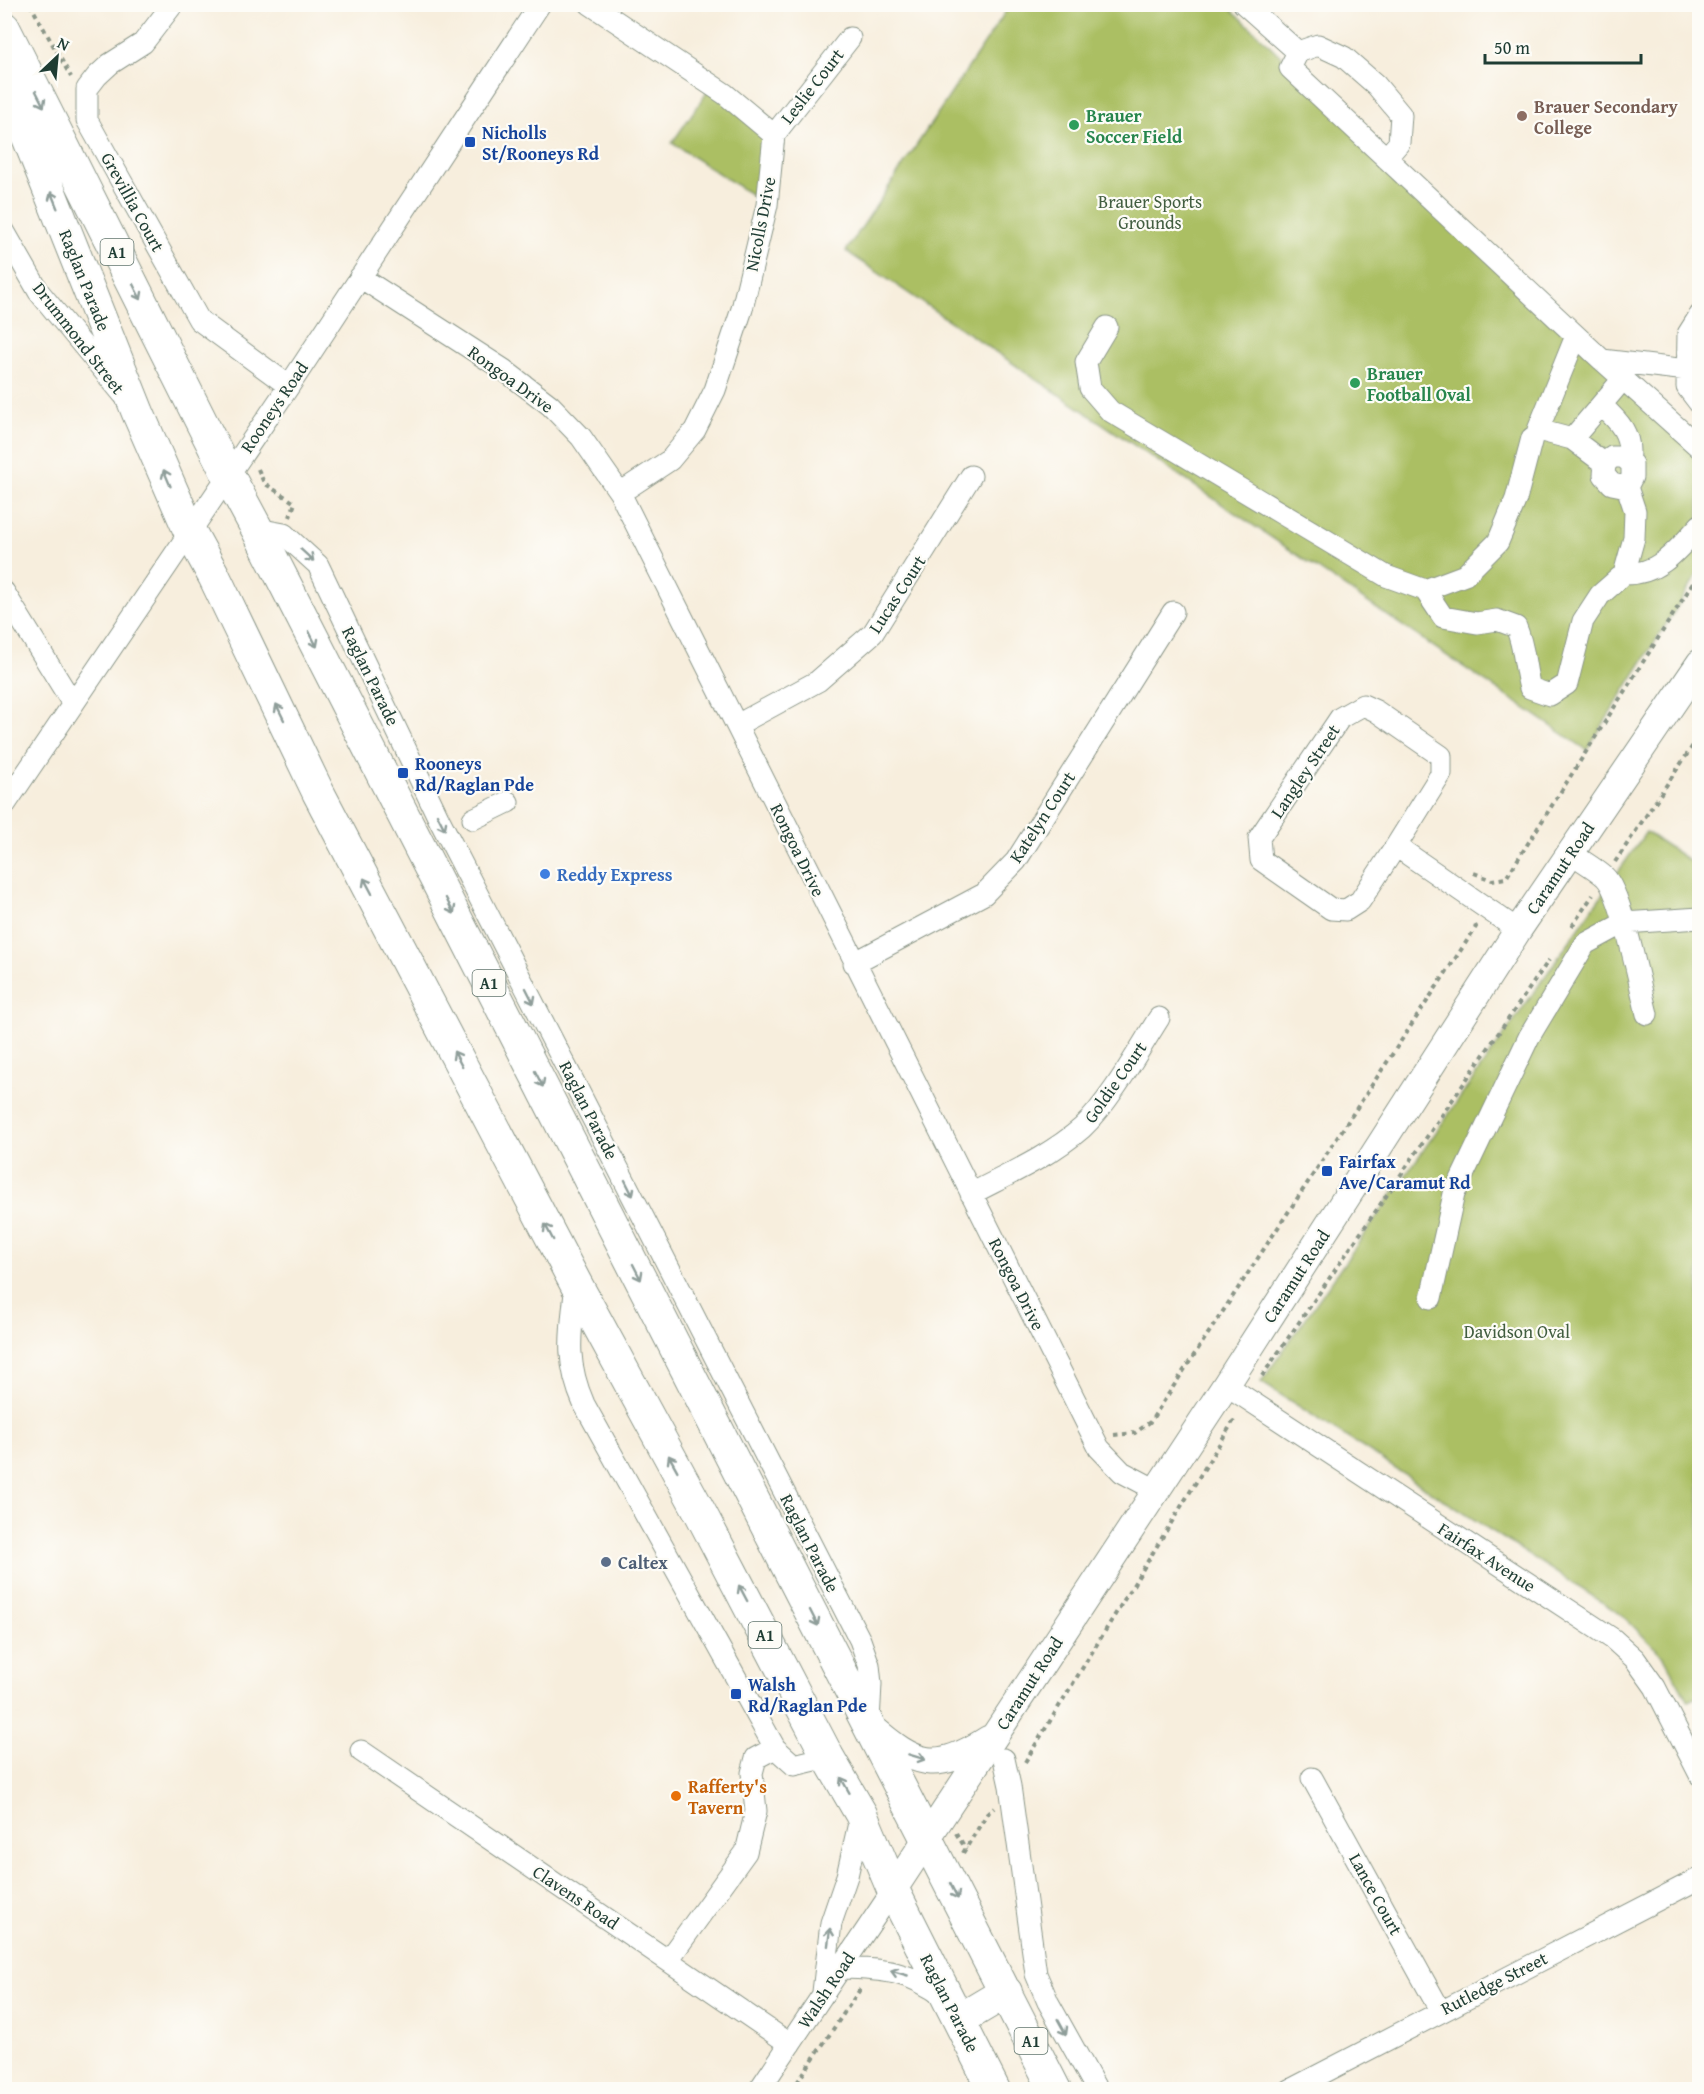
<svg xmlns="http://www.w3.org/2000/svg" width="1704" height="2094" viewBox="0 0 1704 2094" font-family="'Gentium Book Plus',serif">
<style>
.green{fill:#abbf63;stroke:#657e4c;stroke-width:1.5}
.lines{fill:none;stroke-linecap:round;stroke-linejoin:round}
.minor-casing{stroke:#8b9688;stroke-width:23}
.major-casing{stroke:#8b9688;stroke-width:29}
.highway-casing{stroke:#8b9688;stroke-width:34}
.path{stroke:#8b9688;stroke-width:4;stroke-dasharray:4.5 4.5;stroke-linecap:butt}
.minor{stroke:#fff;stroke-width:21}
.major{stroke:#fff;stroke-width:27}
.highway{stroke:#fff;stroke-width:32}
.rail-casing{stroke:#1f3d34;stroke-width:7}
.rail{stroke:#fdfcf7;stroke-width:4.5;stroke-dasharray:14;stroke-linecap:butt}
.oneway{stroke:#8f9e9a}
.education-dot{fill:#8d6e63;stroke:#fdfcf7;stroke-width:2}
.leisure-dot{fill:#2e9e5b;stroke:#fdfcf7;stroke-width:2}
.transit-dot{fill:#1a4fb4;stroke:#fdfcf7;stroke-width:2}
.shop-dot{fill:#3f7fe0;stroke:#fdfcf7;stroke-width:2}
.service-dot{fill:#5c6f8a;stroke:#fdfcf7;stroke-width:2}
.food-dot{fill:#e8710a;stroke:#fdfcf7;stroke-width:2}
.labels{text-anchor:middle;dominant-baseline:central;stroke-width:4.5;stroke-linejoin:round;paint-order:stroke}
.shield{fill:#fdfcf7;stroke:#62766e;stroke-width:1.5}
.shield-label{font-size:16px;font-weight:bold;fill:#1f3d34}
.street-label{font-size:18px;fill:#1f3d34;stroke:#fdfcf7}
.education-label{font-size:18px;font-weight:bold;fill:#785e54;stroke:#fdfcf7;text-anchor:start}
.leisure-label{font-size:18px;font-weight:bold;fill:#27864d;stroke:#fdfcf7;text-anchor:start}
.transit-label{font-size:18px;font-weight:bold;fill:#164399;stroke:#fdfcf7;text-anchor:start}
.park-label{font-size:18px;fill:#425e40;stroke:#fdfcf7}
.shop-label{font-size:18px;font-weight:bold;fill:#366cbe;stroke:#fdfcf7;text-anchor:start}
.service-label{font-size:18px;font-weight:bold;fill:#4e5e75;stroke:#fdfcf7;text-anchor:start}
.food-label{font-size:18px;font-weight:bold;fill:#c56008;stroke:#fdfcf7;text-anchor:start}
</style>
<rect width="100%" height="100%" fill="#fdfcf7"/>
<filter id="ink" filterUnits="userSpaceOnUse"><feTurbulence type="fractalNoise" baseFrequency=".0167" numOctaves="2"/><feDisplacementMap in="SourceGraphic" scale="12" xChannelSelector="R" yChannelSelector="G"/><feConvolveMatrix kernelMatrix="1 2 1 2 8 2 1 2 1" color-interpolation-filters="sRGB"/></filter>
<filter id="wash" filterUnits="userSpaceOnUse"><feTurbulence type="fractalNoise" baseFrequency=".008" numOctaves="4" result="noise"/><feDisplacementMap in="SourceGraphic" scale="24" xChannelSelector="R" yChannelSelector="G"/><feGaussianBlur stdDeviation="1.35" result="paint"/><feColorMatrix in="noise" values="0 0 0 0 0 0 0 0 0 0 0 0 0 0 0 0 0 1.4 0 .05"/><feComposite in="paint" operator="in"/></filter>
<g filter="url(#wash)">
<rect width="100%" height="100%" fill="#f7eedd"/>
<path class="green" d="M1010 5H1227L1576 336 1699 442V572L1587 750 846 251Z
M712 85 774 135 767 205 672 143Z
M1646 832 1699 867V1696L1688 1701 1664 1657 1622 1615 1261 1382Z"/>
</g>
<g filter="url(#ink)">
<g class="lines">
<g class="minor-casing">
<path id="minor" d="M173 4 143 43 110 64 97 76 87 89V120L199 320 289 386
M590 4 725 94 774 135 767 205 742 309 715 390 695 430 670 460 620 493
M1244 4 1298 52
M774 135 850 38
M1386 158 1399 143 1401 115 1376 85 1344 57 1318 45 1298 52 1290 68 1602 360 1687 370
M4 231 39 292 123 394
M360 277 504 370 550 405 581 437 620 493 1099 1448 1122 1472 1156 1490
M1700 315 1688 334 1687 387 1700 404
M1107 327 1086 362 1090 388 1110 411 1386 576 1425 590 1465 575 1498 542 1516 499 1532 438
M1576 336 1538 430 1572 439 1601 405
M1602 360 1700 448
M1623 379 1601 405C1619 421 1633 435 1628 461
M1572 439 1605 464
M1612 457H1623L1632 464V477L1627 487 1612 484 1604 475 1605 464Z
M1627 487 1635 511 1634 538 1624 574C1660 575 1678 549 1700 525
M257 529 284 534 318 565 439 819 860 1640 869 1665 871 1684 869 1722
M1425 590 1443 617 1477 623 1497 620 1516 627C1525 648 1524 666 1530 688L1550 695 1567 684 1583 621 1600 595 1624 574
M4 592 73 704
M737 725 818 681 873 633 971 476
M4 806 289 386 540 4
M473 819 508 802
M1396 846 1441 774V756L1376 711 1363 705 1340 718 1259 838 1261 860 1331 909 1346 910 1360 901 1396 846 1518 930
M1571 853C1582 861 1595 868 1605 877 1622 893 1640 987 1647 1014
M854 963 984 894 1016 861 1173 612
M971 1194C1009 1174 1050 1156 1082 1128 1110 1102 1138 1051 1159 1018
M576 1284C571 1331 564 1359 584 1404L775 1748 794 1765 828 1757
M1431 1298 1454 1194 1529 1037 1585 944 1624 923 1700 918
M1226 1385 1613 1639 1635 1659 1655 1687 1700 1775
M361 1751 790 2044
M1004 1759 1010 1786 1036 1974 1048 2002 1097 2090
M1312 1778 1440 2010
M668 1960 746 1852 756 1811 752 1773 756 1758 775 1748
M841 1968C883 1969 910 1971 944 1997
M823 1992 831 1923 847 1876 861 1814
M759 2090 893 1890
M1290 2090 1700 1878"/>
</g>
<g class="major-casing">
<path id="major" d="M870 1726C917 1767 935 1773 989 1739
M893 1890 1226 1385 1518 930 1700 663"/>
</g>
<g class="highway-casing">
<path id="highway" d="M4 28 228 475 257 529 1055 2090
M4 77 138 413 190 532 214 576 318 792 576 1284 701 1514 828 1757 861 1814 893 1890 994 2090
M959 2020 1006 1992"/>
</g>
<path class="path" d="M30 4 71 77
M258 469 264 483 295 503 290 517
M1615 862 1700 735
M1474 873 1492 880 1506 878 1700 572
M1572 926 1593 895
M1262 1376 1549 960
M1114 1435 1135 1433 1150 1422 1476 927 1475 925
M1025 1762 1234 1420
M956 1833 966 1849
M963 1853 987 1814 994 1808
M792 2090 861 1988"/>
<use href="#minor" class="minor"/>
<use href="#major" class="major"/>
<use href="#highway" class="highway"/>
<g class="rail-casing">
<path id="rail" d="M4 2063 10 2090"/>
</g>
<use href="#rail" class="rail"/>
</g>
<defs><path id="oneway-shaft" d="M-6 0H5M1.5-3L5.5 0L1.5 3" fill="none" stroke-width="1.6" stroke-linecap="round" stroke-linejoin="round" transform="scale(1.5)"/></defs>
<g class="oneway">
<use href="#oneway-shaft" transform="translate(40 99) rotate(63)"/>
<use href="#oneway-shaft" transform="translate(54 200) rotate(-112)"/>
<use href="#oneway-shaft" transform="translate(137 292) rotate(63)"/>
<use href="#oneway-shaft" transform="translate(167 478) rotate(-113)"/>
<use href="#oneway-shaft" transform="translate(307 555) rotate(42)"/>
<use href="#oneway-shaft" transform="translate(313 639) rotate(63)"/>
<use href="#oneway-shaft" transform="translate(280 712) rotate(-116)"/>
<use href="#oneway-shaft" transform="translate(441 822) rotate(63)"/>
<use href="#oneway-shaft" transform="translate(368 886) rotate(-118)"/>
<use href="#oneway-shaft" transform="translate(450 906) rotate(63)"/>
<use href="#oneway-shaft" transform="translate(530 996) rotate(63)"/>
<use href="#oneway-shaft" transform="translate(458 1059) rotate(-118)"/>
<use href="#oneway-shaft" transform="translate(539 1079) rotate(63)"/>
<use href="#oneway-shaft" transform="translate(629 1188) rotate(63)"/>
<use href="#oneway-shaft" transform="translate(549 1232) rotate(-118)"/>
<use href="#oneway-shaft" transform="translate(637 1272) rotate(63)"/>
<use href="#oneway-shaft" transform="translate(673 1463) rotate(-119)"/>
<use href="#oneway-shaft" transform="translate(743 1593) rotate(-118)"/>
<use href="#oneway-shaft" transform="translate(814 1618) rotate(63)"/>
<use href="#oneway-shaft" transform="translate(917 1757) rotate(17)"/>
<use href="#oneway-shaft" transform="translate(845 1785) rotate(-120)"/>
<use href="#oneway-shaft" transform="translate(954 1891) rotate(63)"/>
<use href="#oneway-shaft" transform="translate(829 1937) rotate(-83)"/>
<use href="#oneway-shaft" transform="translate(899 1973) rotate(-164)"/>
<use href="#oneway-shaft" transform="translate(1062 2027) rotate(61)"/>
</g>
</g>
<circle class="education-dot" cx="1522" cy="116" r="6"/>
<g class="leisure-dot">
<circle cx="1074" cy="125" r="6"/>
<circle cx="1355" cy="383" r="6"/>
</g>
<g class="transit-dot">
<rect x="464" y="136" width="12" height="12" rx="3"/>
<rect x="397" y="767" width="12" height="12" rx="3"/>
<rect x="1321" y="1165" width="12" height="12" rx="3"/>
<rect x="730" y="1688" width="12" height="12" rx="3"/>
</g>
<circle class="shop-dot" cx="545" cy="874" r="6"/>
<circle class="service-dot" cx="606" cy="1562" r="6"/>
<circle class="food-dot" cx="676" cy="1796" r="6"/>
<g class="labels">
<g class="shield">
<rect x="100.5" y="239" width="33" height="26" rx="4.5"/>
<rect x="472.5" y="970" width="33" height="26" rx="4.5"/>
<rect x="748.5" y="1622" width="33" height="26" rx="4.5"/>
<rect x="1014.5" y="2028" width="33" height="26" rx="4.5"/>
</g>
<g class="shield-label">
<text x="117" y="252">A1</text>
<text x="489" y="983">A1</text>
<text x="765" y="1635">A1</text>
<text x="1031" y="2041">A1</text>
</g>
<g class="street-label">
<text transform="translate(812 86) rotate(-52)">Leslie Court</text>
<text transform="translate(133 202) rotate(61)">Grevillia Court</text>
<text transform="translate(760 224) rotate(-79)">Nicolls Drive</text>
<text transform="translate(85 280) rotate(68)">Raglan Parade</text>
<text transform="translate(79 338) rotate(52)">Drummond Street</text>
<text transform="translate(511 379) rotate(36)">Rongoa Drive</text>
<text transform="translate(274 407) rotate(-56)">Rooneys Road</text>
<text transform="translate(897 594) rotate(-57)">Lucas Court</text>
<text transform="translate(371 676) rotate(64)">Raglan Parade</text>
<text transform="translate(1305 771) rotate(-56)">Langley Street</text>
<text transform="translate(1042 817) rotate(-57)">Katelyn Court</text>
<text transform="translate(798 850) rotate(64)">Rongoa Drive</text>
<text transform="translate(1560 868) rotate(-56)">Caramut Road</text>
<text transform="translate(1115 1082) rotate(-55)">Goldie Court</text>
<text transform="translate(589 1110) rotate(63)">Raglan Parade</text>
<text transform="translate(1296 1276) rotate(-57)">Caramut Road</text>
<text transform="translate(1017 1284) rotate(63)">Rongoa Drive</text>
<text transform="translate(810 1543) rotate(63)">Raglan Parade</text>
<text transform="translate(1487 1557) rotate(33)">Fairfax Avenue</text>
<text transform="translate(1029 1683) rotate(-57)">Caramut Road</text>
<text transform="translate(1376 1894) rotate(61)">Lance Court</text>
<text transform="translate(576 1897) rotate(34)">Clavens Road</text>
<text transform="translate(1494 1983) rotate(-27)">Rutledge Street</text>
<text transform="translate(826 1990) rotate(-56)">Walsh Road</text>
<text transform="translate(950 2003) rotate(63)">Raglan Parade</text>
</g>
<g class="education-label">
<text x="1534" y="106">Brauer Secondary<tspan x="1534" dy="21">College</tspan></text>
</g>
<g class="leisure-label">
<text x="1086" y="115">Brauer<tspan x="1086" dy="21">Soccer Field</tspan></text>
<text x="1367" y="373">Brauer<tspan x="1367" dy="21">Football Oval</tspan></text>
</g>
<g class="transit-label">
<text x="482" y="132">Nicholls<tspan x="482" dy="21">St/Rooneys Rd</tspan></text>
<text x="415" y="763">Rooneys<tspan x="415" dy="21">Rd/Raglan Pde</tspan></text>
<text x="1339" y="1161">Fairfax<tspan x="1339" dy="21">Ave/Caramut Rd</tspan></text>
<text x="748" y="1684">Walsh<tspan x="748" dy="21">Rd/Raglan Pde</tspan></text>
</g>
<g class="park-label">
<text x="1150" y="201">Brauer Sports<tspan x="1150" dy="21">Grounds</tspan></text>
<text x="1517" y="1331">Davidson Oval</text>
</g>
<g class="shop-label">
<text x="557" y="874">Reddy Express</text>
</g>
<g class="service-label">
<text x="618" y="1562">Caltex</text>
</g>
<g class="food-label">
<text x="688" y="1786">Rafferty's<tspan x="688" dy="21">Tavern</tspan></text>
</g>
</g>
<rect width="1704" height="2094" fill="none" stroke="#fdfcf7" stroke-width="24"/>
<g transform="translate(57 57) rotate(26)" stroke="#fdfcf7" stroke-width="4.5" paint-order="stroke">
<path d="M0-4.5L10 22L0 15L-10 22Z" fill="#1f3d34"/>
<text y="-9" font-size="16" font-weight="bold" text-anchor="middle" fill="#1f3d34">N</text>
</g>
<path d="M1485 54v9h156v-9" fill="none" stroke="#1f3d34" stroke-width="3"/>
<text x="1494" y="54" font-size="18" fill="#1f3d34" stroke="#fdfcf7" stroke-width="4.5" paint-order="stroke">50 m</text>
</svg>
